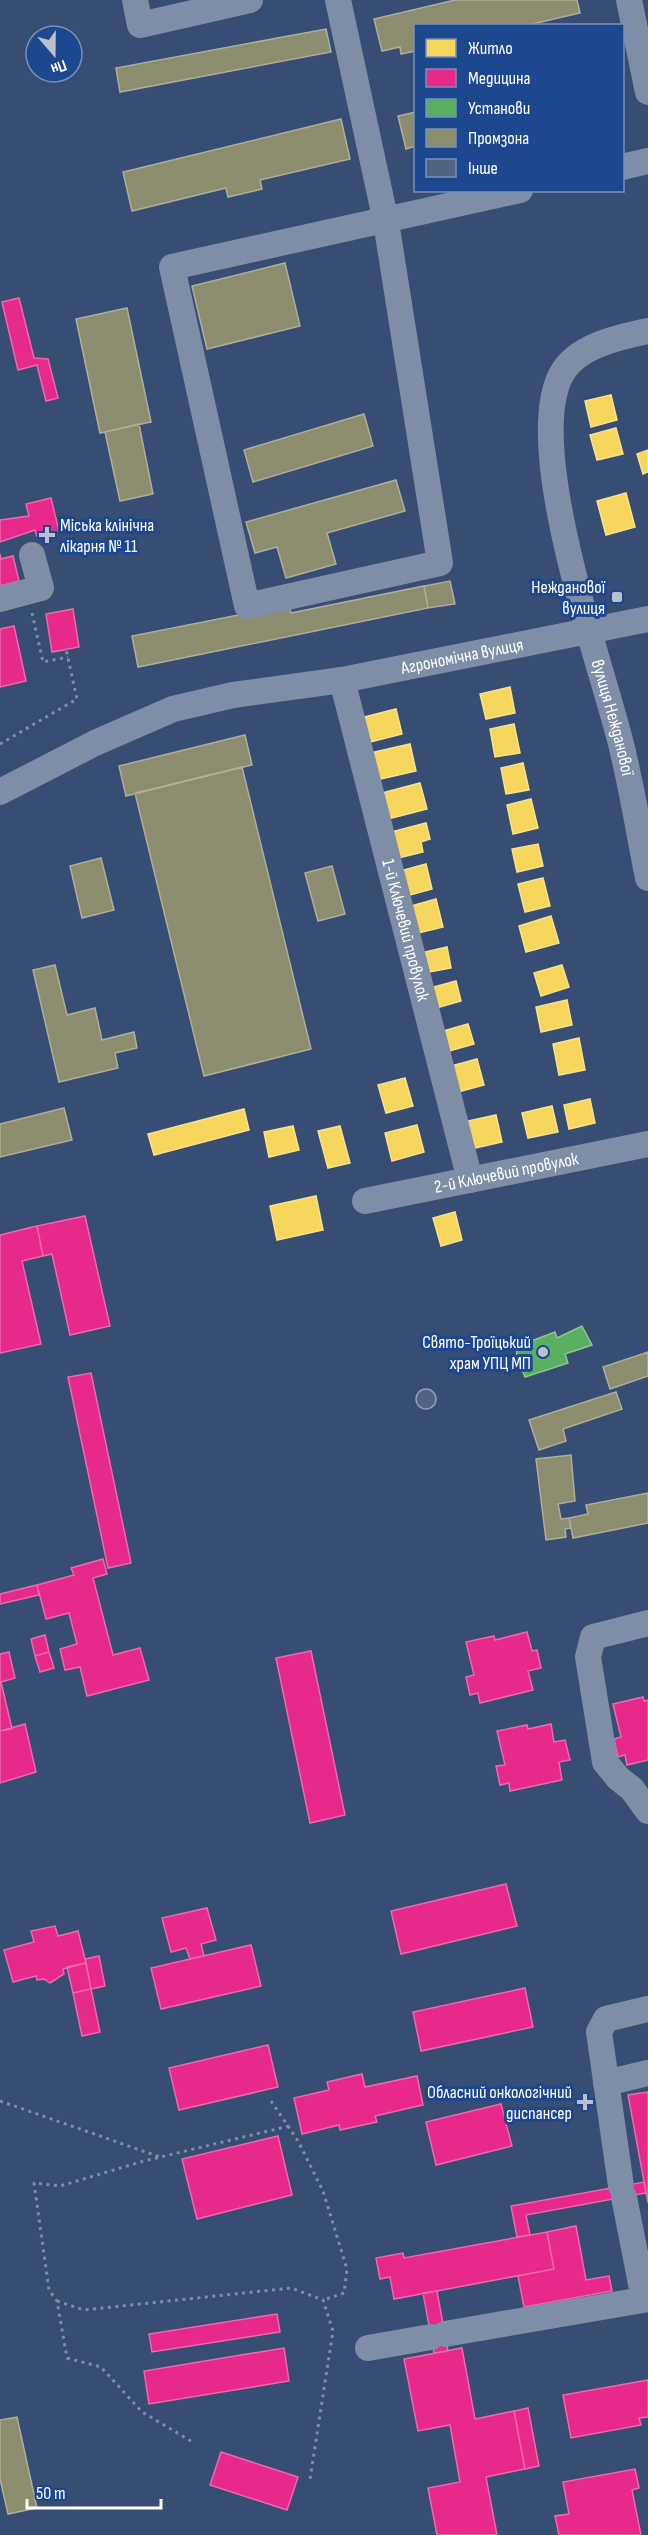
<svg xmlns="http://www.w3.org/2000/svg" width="648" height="2535" viewBox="0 0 648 2535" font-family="'Sofia Sans Condensed',sans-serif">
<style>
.homes{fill:#f6d55c;stroke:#f9e28d;stroke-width:1.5}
.health{fill:#e7298a;stroke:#ee69ad;stroke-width:1.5}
.public{fill:#5aae61;stroke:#8cc690;stroke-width:1.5}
.industry{fill:#8c8c6e;stroke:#aeae9a;stroke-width:1.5}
.building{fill:#516382;stroke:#92a0b6;stroke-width:1.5}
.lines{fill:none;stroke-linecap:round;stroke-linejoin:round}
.path{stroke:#7e8ea7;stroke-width:3;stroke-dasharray:3 4.5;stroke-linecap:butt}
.minor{stroke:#7e8ea7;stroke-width:26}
.poi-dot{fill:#b9c1ce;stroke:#1d478e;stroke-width:2}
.labels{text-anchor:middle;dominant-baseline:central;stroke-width:6;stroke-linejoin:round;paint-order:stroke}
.poi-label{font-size:18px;fill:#fff;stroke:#1d478e;text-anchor:end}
.street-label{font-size:18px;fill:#fff;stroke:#1d478e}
</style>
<rect width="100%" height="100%" fill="#374d74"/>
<path class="homes" d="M611 395 617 420 591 427 585 401Z
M616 428 623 454 597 460 590 435Z
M648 450V472L643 474 637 454Z
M626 493 635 527 606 535 597 501Z
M510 687 515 713 486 719 480 694Z
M396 709 402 734 370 742 364 717Z
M514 724 520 753 495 757 490 729Z
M410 744 416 771 376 780 370 753Z
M523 763 529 790 506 794 501 768Z
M420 783 427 809 384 820 378 794Z
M531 799 538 828 513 834 507 805Z
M426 823 430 839 421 842 423 852 398 858 391 832Z
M538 844 543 866 517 872 512 849Z
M426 864 432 889 406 896 400 871Z
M543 878 550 906 525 912 518 884Z
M436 899 443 927 418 933 411 906Z
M551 916 559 943 526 952 519 926Z
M447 947 451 968 430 972 425 952Z
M562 965 569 987 541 996 534 973Z
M456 981 461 1001 436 1008 430 988Z
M567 1000 572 1025 541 1032 536 1007Z
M468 1024 474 1044 449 1051 443 1031Z
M579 1038 585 1070 559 1075 553 1044Z
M477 1059 484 1085 458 1092 451 1066Z
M405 1078 413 1106 386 1113 378 1085Z
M590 1099 595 1123 569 1129 564 1105Z
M552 1106 558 1132 528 1138 522 1113Z
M244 1109 249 1130 154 1155 148 1134Z
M496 1115 502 1142 475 1148 468 1121Z
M417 1125 424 1152 392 1161 385 1133Z
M293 1126 299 1150 269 1157 264 1132Z
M340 1126 350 1163 328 1168 318 1131Z
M316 1196 323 1230 277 1240 270 1206Z
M455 1212 462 1240 441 1246 433 1218Z"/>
<path class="health" d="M19 298 34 358 48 359 58 398 46 401 37 365 18 370 2 302Z
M51 498 59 531 37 536 35 530 0 542V520L29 516 26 504Z
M0 554 1 559 13 556 19 581 0 586Z
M73 609 79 647 52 652 46 614Z
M14 626 26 681 0 687V629Z
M85 1216 110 1326 70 1335 52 1254 43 1256 37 1226Z
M37 1226 43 1256 22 1261 41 1344 0 1353V1235Z
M91 1373 131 1563 108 1568 68 1377Z
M103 1559 107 1574 93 1578 113 1655 140 1648 149 1680 87 1696 80 1667 65 1670 60 1649 77 1644 69 1613 46 1619 37 1585 74 1575 71 1568Z
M37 1585 39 1595 0 1604V1594Z
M527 1632 532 1651 537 1650 541 1668 528 1671 533 1690 480 1703 478 1693 470 1695 466 1677 474 1675 466 1642 494 1636 495 1640Z
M45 1635 49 1652 35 1656 31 1639Z
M311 1651 345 1815 310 1823 276 1658Z
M9 1652 15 1678 1 1682 12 1729 0 1731V1654Z
M49 1652 54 1668 40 1672 35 1656Z
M643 1697 644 1701 648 1700V1760L627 1765 625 1755 618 1757 614 1739 621 1737 613 1704Z
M25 1724 36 1772 0 1783V1731Z
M551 1724 554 1742 565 1740 570 1760 559 1762 562 1780 510 1791 509 1783 500 1785 496 1766 505 1765 497 1731 527 1725 528 1729Z
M506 1884 517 1926 401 1954 391 1911Z
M207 1908 216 1940 201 1944 204 1956 190 1959 186 1948 171 1952 162 1918Z
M55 1926 58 1936 78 1931 86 1963 63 1969 64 1974 50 1983 44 1979 37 1980 36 1976 13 1982 4 1950 34 1942 31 1931Z
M251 1945 261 1986 161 2009 151 1968Z
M99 1956 105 1986 91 1989 85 1959Z
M86 1963 91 1989 73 1993 67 1967Z
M525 1988 533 2027 421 2051 413 2012Z
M91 1989 100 2032 82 2036 73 1993Z
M268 2045 278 2087 179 2110 169 2068Z
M362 2074 365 2087 417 2076 423 2105 375 2116 377 2122 340 2130 339 2125 302 2134 294 2098 329 2090 327 2082Z
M648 2092V2203L628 2095Z
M501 2104 512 2146 436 2165 426 2122Z
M278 2136 292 2195 197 2219 182 2159Z
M644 2182 646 2193 526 2215 530 2235 517 2237 511 2206Z
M576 2226 586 2280 609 2276 612 2291 524 2307 518 2276 554 2269 547 2232Z
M547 2232 554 2269 394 2299 390 2277 380 2279 376 2258 403 2253 404 2258Z
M437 2291 448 2351 434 2353 423 2293Z
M277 2314 280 2332 152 2352 149 2334Z
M284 2348 289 2381 149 2404 144 2371Z
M462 2348 475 2419 514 2411 525 2469 486 2477 497 2535H437L428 2488 460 2482 450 2425 418 2431 404 2359Z
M648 2380V2417L639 2418 641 2425 571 2438 563 2395Z
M528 2408 539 2466 525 2469 514 2411Z
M221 2452 298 2477 287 2510 210 2485Z
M635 2469 639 2488 632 2490 641 2535H559L555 2516 569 2514 563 2482Z"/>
<path class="public" d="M582 1326 592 1345 565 1354 568 1363 525 1377 523 1372 515 1368 513 1360 517 1353 516 1348 521 1345 555 1332 557 1338Z"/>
<path class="industry" d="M455 0H577L580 13 524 26H416V51L401 54 400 47 382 51 374 19Z
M326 29 331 52 120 92 116 68Z
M416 112V146L406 149 398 116Z
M341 119 350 159 260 180 262 189 228 197 226 188 132 211 123 172Z
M285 263 300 326 207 349 192 286Z
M127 308 151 422 100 433 76 319Z
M364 414 373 446 253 482 244 450Z
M139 424 153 494 120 501 105 432Z
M396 480 405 511 327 533 336 564 286 578 277 547 255 553 246 522Z
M450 581 455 604 428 608 424 586Z
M424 586 428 608 138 667 132 636 289 605 291 613Z
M245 735 252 765 126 796 119 766Z
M242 767 311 1049 204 1076 135 793Z
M101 858 114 910 82 918 70 866Z
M332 866 345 914 318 921 305 873Z
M55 965 67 1015 95 1008 102 1040 134 1032 137 1048 115 1053 118 1068 59 1082 33 970Z
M64 1108 72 1140 0 1157V1124Z
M648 1352V1376L610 1389 603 1367Z
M616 1392 622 1409 563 1429 566 1441 539 1450 529 1420Z
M571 1455 575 1501 558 1504 561 1519 569 1518 571 1528 565 1529 566 1537 546 1540 536 1459Z
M648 1493V1523L573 1538 569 1518 588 1514 586 1505Z
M17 2417 37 2508 8 2514 0 2479V2420Z"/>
<path class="building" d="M416 1399a10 10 0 1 1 20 0a10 10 0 1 1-20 0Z"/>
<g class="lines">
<path class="path" d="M32 613 43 662 68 657
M0 744 77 699 66 649
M0 2101 160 2157
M271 2101 298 2141 323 2191 347 2269 344 2293 323 2300
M57 2301 84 2310 291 2288 323 2300 333 2331 310 2479
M191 2441 142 2412 101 2367 67 2358 57 2301 49 2290 34 2183 60 2186 144 2161 289 2126"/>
<g class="minor">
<path d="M135 0 140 25 250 0"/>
<path d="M338 0 386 222 440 563 247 606 172 267 520 190"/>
<path d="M629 0 648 92"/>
<path d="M622 167 648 161"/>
<path id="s1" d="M648 331C619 337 576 346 561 375 523 448 601 663 621 744 632 788 639 833 648 878"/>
<path d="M0 599 41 588 32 555"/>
<path id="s2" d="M342 680 470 1180"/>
<path id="s3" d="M0 792 95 743 173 709 233 695 342 680 648 619"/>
<path id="s4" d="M365 1201 648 1144"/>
<path d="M648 1623 593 1637 588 1657 605 1762 618 1778 632 1789 648 1811"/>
<path d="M606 2083 648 2073"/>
<path d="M621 2186 599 2032 606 2019 648 2009"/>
<path d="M624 2197 644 2299"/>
<path d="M445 2334 648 2299"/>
<path d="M368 2348 431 2337"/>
</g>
</g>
<g class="poi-dot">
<path d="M44 526h6v6h6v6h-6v6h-6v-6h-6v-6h6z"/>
<rect x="611" y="591" width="12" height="12" rx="3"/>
<circle cx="543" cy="1352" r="6"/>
<path d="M582 2093h6v6h6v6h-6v6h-6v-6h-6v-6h6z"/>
</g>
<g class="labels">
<g class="poi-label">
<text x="60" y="525" text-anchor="start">Міська клінічна<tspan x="60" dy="21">лікарня № 11</tspan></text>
<text x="605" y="587">Нежданової<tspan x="605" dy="21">вулиця</tspan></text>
<text x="531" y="1342">Свято-Троїцький<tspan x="531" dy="21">храм УПЦ МП</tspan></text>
<text x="572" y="2092">Обласний онкологічний<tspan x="572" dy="21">диспансер</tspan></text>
</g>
<g class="street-label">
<text stroke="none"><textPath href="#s3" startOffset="486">Агрономічна вулиця</textPath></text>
<text stroke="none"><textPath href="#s1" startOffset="452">вулиця Нежданової</textPath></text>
<text stroke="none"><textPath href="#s2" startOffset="258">1-й Ключевий провулок</textPath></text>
<text stroke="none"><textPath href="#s4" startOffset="144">2-й Ключевий провулок</textPath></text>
</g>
</g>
<rect x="414" y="24" width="210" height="168" fill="#1d478e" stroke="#7791bb" stroke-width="1.5"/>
<rect x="426" y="39" width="30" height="18" fill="#f6d55c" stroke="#7791bb" stroke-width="1.5"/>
<text x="468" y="54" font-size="18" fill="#ffffff">Житло</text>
<rect x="426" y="69" width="30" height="18" fill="#e7298a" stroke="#7791bb" stroke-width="1.5"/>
<text x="468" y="84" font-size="18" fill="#ffffff">Медицина</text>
<rect x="426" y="99" width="30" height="18" fill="#5aae61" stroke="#7791bb" stroke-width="1.5"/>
<text x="468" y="114" font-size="18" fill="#ffffff">Установи</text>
<rect x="426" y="129" width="30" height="18" fill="#8c8c6e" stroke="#7791bb" stroke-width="1.5"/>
<text x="468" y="144" font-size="18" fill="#ffffff">Промзона</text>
<rect x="426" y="159" width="30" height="18" fill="#516382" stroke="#7791bb" stroke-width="1.5"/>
<text x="468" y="174" font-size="18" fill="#ffffff">Інше</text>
<g transform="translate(54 54) rotate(160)"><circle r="28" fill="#1d478e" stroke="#7791bb" stroke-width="1.5"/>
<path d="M0-4.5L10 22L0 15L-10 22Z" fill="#b9c1ce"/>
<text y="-9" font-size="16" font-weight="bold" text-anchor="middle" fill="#ffffff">Пн</text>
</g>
<path d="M27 2499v9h134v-9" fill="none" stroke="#ffffff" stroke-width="3"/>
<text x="36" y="2499" font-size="18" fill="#ffffff" stroke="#1d478e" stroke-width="4.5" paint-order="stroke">50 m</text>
</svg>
